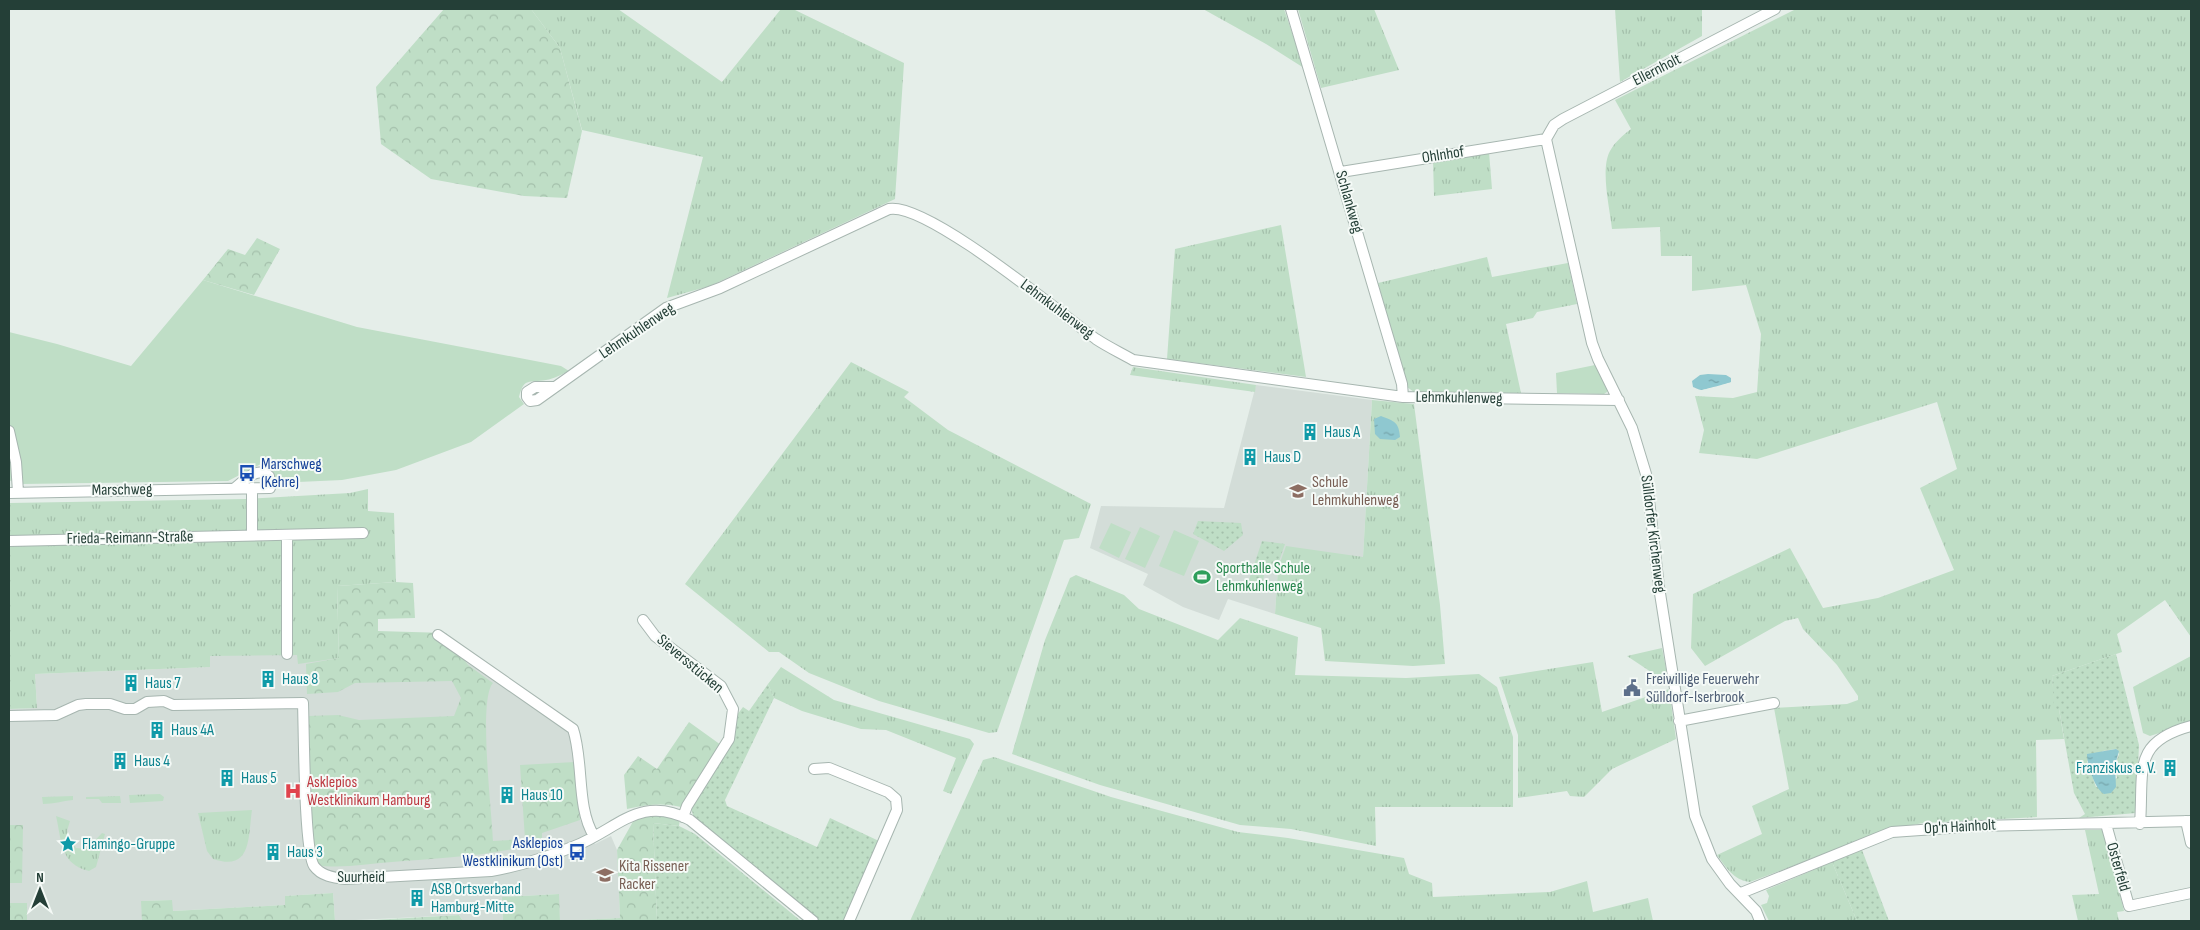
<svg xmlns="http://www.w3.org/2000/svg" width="2200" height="930" viewBox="0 0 2200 930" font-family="'Sofia Sans Condensed',sans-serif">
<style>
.built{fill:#d3ddd8}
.grass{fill:url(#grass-tufts)}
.forest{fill:url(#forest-crowns)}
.park{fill:url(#park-dots);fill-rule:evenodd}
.garden{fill:#bfdec6}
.water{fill:url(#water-ripples)}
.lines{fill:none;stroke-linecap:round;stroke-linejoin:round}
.street-casing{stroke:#a7b6b0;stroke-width:12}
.street{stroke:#fff;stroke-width:10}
.labels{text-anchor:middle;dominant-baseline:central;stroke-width:4;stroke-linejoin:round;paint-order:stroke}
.street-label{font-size:16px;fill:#243f37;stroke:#f5faf7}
.culture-label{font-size:16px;fill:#0d838f;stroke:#f5faf7;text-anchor:start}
.transit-label{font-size:16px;fill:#164399;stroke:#f5faf7;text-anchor:start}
.education-label{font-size:16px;fill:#785e54;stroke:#f5faf7;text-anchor:start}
.leisure-label{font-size:16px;fill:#27864d;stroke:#f5faf7;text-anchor:start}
.service-label{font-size:16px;fill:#4e5e75;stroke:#f5faf7;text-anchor:start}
.health-label{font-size:16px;fill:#be3a42;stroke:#f5faf7;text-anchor:start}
</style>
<defs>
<pattern id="grass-tufts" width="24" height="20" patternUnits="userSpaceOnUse" patternTransform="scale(1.25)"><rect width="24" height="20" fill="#bfdec6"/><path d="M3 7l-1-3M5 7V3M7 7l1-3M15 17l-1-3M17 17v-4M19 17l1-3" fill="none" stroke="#a4c0ab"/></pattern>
<pattern id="forest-crowns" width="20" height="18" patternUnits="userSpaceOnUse" patternTransform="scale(1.25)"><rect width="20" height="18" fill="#bfdec6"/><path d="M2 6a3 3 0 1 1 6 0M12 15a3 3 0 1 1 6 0" fill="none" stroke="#a4c0ab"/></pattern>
<pattern id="park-dots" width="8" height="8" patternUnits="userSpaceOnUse" patternTransform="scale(1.25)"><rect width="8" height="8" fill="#bfdec6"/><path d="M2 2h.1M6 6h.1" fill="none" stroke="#a4c0ab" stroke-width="1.8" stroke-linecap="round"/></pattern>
<pattern id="water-ripples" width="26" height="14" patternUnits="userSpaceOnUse" patternTransform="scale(1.25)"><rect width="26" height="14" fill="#8fc8d0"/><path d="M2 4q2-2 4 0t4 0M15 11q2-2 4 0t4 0" fill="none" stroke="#75a4aa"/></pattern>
</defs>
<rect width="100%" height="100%" fill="#e5eee9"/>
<path class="built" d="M1256 385 1372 400 1363 557 1278 568 1275 614 1228 599 1219 620 1183 607 1143 585 1148 574 1090 548 1101 506 1224 508Z
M269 653 452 654 552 713 572 728 580 820 595 844 611 836 617 850 620 918 560 921 558 894 502 897 503 921H463L459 915 335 921 333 893 285 896V905L172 911 171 900 142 901V921H27V903H9V709L37 708 35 674 209 667V656Z"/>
<path class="grass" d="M531 9H618L722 82 781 9H793L904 63 895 199 710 286 667 298 703 157 582 130 560 48Z
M1203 9H1284L1304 68 1266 44Z
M1298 9H1374L1399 70 1321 88Z
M1615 9H1702V36L1620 82Z
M1796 9H2191V637L2165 600 2117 634 2122 652 2052 676 2055 709H2059L2064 739 2036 740 2037 817 1923 823 1890 829 1750 882C1733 880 1726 867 1717 855L1762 834 1752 806 1789 789 1774 708 1847 704 1858 700V696L1837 665 1803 629 1798 618 1785 621 1705 666 1691 648 1693 594 1790 548 1823 608 1878 598 1954 570 1920 488 1957 469 1937 402 1757 459 1699 453 1704 430 1695 396 1733 398 1757 392 1761 334 1746 285 1692 291V256H1661L1660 227 1612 229C1610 209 1600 169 1610 151 1615 142 1623 135 1631 129L1615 100Z
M1489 152 1492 189 1434 196 1433 160Z
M1281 225 1306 377 1167 359 1175 249Z
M1487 257 1492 277 1568 263 1577 304 1537 312 1533 318 1506 324 1521 393 1414 392 1407 387 1378 283Z
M851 362 909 392 904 397 948 430 1091 504 1079 538 1064 540 997 732 989 733 879 701 809 673 779 652H769L685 584Z
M1133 367 1256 385 1255 392 1130 375Z
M1372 400 1414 404 1440 605 1445 664 1413 666 1325 661 1321 628 1275 614 1278 568 1286 546 1363 557Z
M368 489V511L394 513 396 582 337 586 339 658 298 664 297 655 210 656V667L35 674 37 708 9 709V503L246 499 350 493Z
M1076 575 1124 595 1139 609 1218 640 1240 618 1298 637 1295 675 1406 678 1479 674 1497 687 1513 737V807H1375L1376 846 1291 829 1240 825 1100 785 1012 754 1045 640 1070 578Z
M1662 648 1667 674 1657 676 1627 656Z
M2191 656V723L2150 736 2143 733 2133 687Z
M1593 662 1602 712 1669 689 1676 739 1612 769 1584 797 1570 796 1567 791 1518 798V735L1499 677Z
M781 667 834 700 970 739 974 744 951 794 943 791 956 758 886 730 861 729 802 711 774 698 768 684Z
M994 757 1111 797 1238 832 1288 838 1404 858 1409 874 1432 883 1433 897 1550 892 1587 881 1593 912 1648 898 1653 921H910L983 760Z
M160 794 164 797 163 801 130 803 129 795Z
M73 796V800C62 801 54 804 43 804L42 797Z
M120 796 121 803H102L99 799H86V797Z
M252 810C248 837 252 872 213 859L207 851 198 813Z
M56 816 70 821 67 831 76 848 87 849 102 833 105 834 96 867 89 871C60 864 62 842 56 816Z
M2085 830H2104L2124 911 2117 912 2119 921H2078L2072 895 2099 894Z
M1832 862 1857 921H1769L1761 905 1767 903 1769 896 1766 890Z"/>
<path class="forest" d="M444 9H531L560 48 582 131 567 198 524 196 431 179 381 144 376 87Z
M257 238 280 249 254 295 203 280 228 249 245 255Z
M396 582 413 583 415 618 378 619V631L446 633 468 665 493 683C478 699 492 813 493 841L525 839 520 765 575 762 580 820 542 833V842C493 856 443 858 392 862 366 864 340 869 315 865L309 802 308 716 338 715 359 720 454 716 461 698 452 681 355 683 338 692 307 694 306 664 339 658 337 586Z
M689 722 721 745 681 807C662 802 645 805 627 809L624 775 638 756 657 769Z
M654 814 680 819 679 826 653 823 657 921H503L502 897 559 894 560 921 620 918 617 850 635 818Z
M9 825H23L22 883H9Z
M333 893 335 921H142L141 901 172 900 173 911 285 905V896Z
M9 903H27V921H9Z
M459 915 463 921H356Z"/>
<path class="park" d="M1198 521 1241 523 1243 535 1224 551 1193 534Z
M1262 541 1285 544 1277 567 1265 570 1262 586H1247Z
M2116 654 2139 745 2136 813 2079 818 2085 814 2074 793 2059 709H2054L2052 676ZM2116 749 2119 754 2115 765 2117 778 2096 787 2087 761 2103 751Z
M768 684 774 698 725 800 727 806 817 847 830 818 879 841 845 921H820L816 919 694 818 691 808 733 740 737 715 743 707 749 711Z
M653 823 679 826 695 834 801 921H657Z
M1862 850 1889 921H1857L1832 862Z"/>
<path class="garden" d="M203 280 357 327 561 366 569 371C562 374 554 379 546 380 529 383 524 377 519 397L524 404 471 442 396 470 342 480 276 483 272 468 261 464 228 481 22 484 16 480 9 481V332L57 344 131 366Z
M1595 365 1607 388V392L1604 394 1557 393 1556 373Z
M1111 523 1131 532 1119 558 1099 548Z
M1140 527 1160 536 1145 568 1125 559Z
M1174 530 1199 541 1184 576 1159 566Z"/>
<path class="water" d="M1708 374 1726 375 1731 378V382C1729 383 1703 390 1701 390 1699 390 1694 387 1693 387L1692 381 1700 375Z
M1381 416C1394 421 1399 422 1400 437L1395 440 1380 439 1375 434 1374 419Z
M2116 749 2119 751 2115 765 2116 787 2111 793 2104 794C2095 789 2087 765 2087 754Z"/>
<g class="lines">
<g class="street-casing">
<path id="street" d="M1291 9 1402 384 1403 397
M1546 139 1592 343 1598 359 1632 428 1646 474 1659 587 1695 816 1712 859 1730 884 1756 911 1760 921
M1546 139 1554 125 1563 119 1775 9
M1341 172 1546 139
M554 387H535L527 392V397L530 401 537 400 666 308 720 288 889 209C927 202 1060 313 1096 339 1108 347 1121 353 1133 360L1403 397 1619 400
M9 431 16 462 18 492
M9 493 270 488 269 476C257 466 245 480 235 488
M252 534V488
M287 535V654
M9 541 363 533
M643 620 655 636 721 686 733 709 729 739 687 806 683 817
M438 635 573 729C584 762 576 807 594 836
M9 716 56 715 78 705 86 704H110L125 709H135L147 702 164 701 173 705 303 703C304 729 304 851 314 866 321 876 334 878 345 879L491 871C519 866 548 857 575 846 618 829 640 794 690 820L813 921
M1679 721 1774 703
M814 769 829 768 888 792 896 799 897 810 849 921
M2186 821 2191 843
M2106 824 2129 906 2191 893
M2140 824C2144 771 2131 742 2191 726
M1741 893 1892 832 1978 826 2191 821"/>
</g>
<use href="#street" class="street"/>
</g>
<defs>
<g id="building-bare" transform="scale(1.35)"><path d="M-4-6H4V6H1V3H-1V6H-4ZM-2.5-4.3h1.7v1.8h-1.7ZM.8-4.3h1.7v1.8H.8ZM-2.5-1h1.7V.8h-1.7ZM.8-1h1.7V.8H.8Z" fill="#0f9aa8" stroke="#f5faf7" stroke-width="2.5" paint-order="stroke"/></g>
<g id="bus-bare" transform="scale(1.35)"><path d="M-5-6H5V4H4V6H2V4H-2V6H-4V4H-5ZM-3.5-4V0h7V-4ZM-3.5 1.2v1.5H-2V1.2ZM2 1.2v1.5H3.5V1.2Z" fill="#1a4fb4" stroke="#f5faf7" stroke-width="2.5" paint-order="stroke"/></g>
<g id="school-bare" transform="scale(1.35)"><path d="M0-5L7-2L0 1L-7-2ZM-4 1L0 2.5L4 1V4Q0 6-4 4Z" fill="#8d6e63" stroke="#f5faf7" stroke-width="2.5" paint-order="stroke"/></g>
<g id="stadium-bare" transform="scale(1.35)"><path d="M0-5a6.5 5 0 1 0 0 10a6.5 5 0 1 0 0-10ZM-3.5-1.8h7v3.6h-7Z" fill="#2e9e5b" stroke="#f5faf7" stroke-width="2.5" paint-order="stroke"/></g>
<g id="civic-bare" transform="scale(1.35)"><path d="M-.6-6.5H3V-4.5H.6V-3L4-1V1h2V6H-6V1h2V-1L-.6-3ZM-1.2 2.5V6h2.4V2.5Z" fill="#5c6f8a" stroke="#f5faf7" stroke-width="2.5" paint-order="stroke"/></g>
<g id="hospital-bare" transform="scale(1.35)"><path d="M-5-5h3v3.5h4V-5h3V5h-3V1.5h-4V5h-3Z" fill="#e0444e" stroke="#f5faf7" stroke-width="2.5" paint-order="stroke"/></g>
<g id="sight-bare" transform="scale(1.35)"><path d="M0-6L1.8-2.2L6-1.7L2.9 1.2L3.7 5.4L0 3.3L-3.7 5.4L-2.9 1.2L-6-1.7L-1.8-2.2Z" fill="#0f9aa8" stroke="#f5faf7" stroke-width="2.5" paint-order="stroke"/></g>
</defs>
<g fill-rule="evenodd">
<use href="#building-bare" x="1310" y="432"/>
<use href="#building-bare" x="1250" y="457"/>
<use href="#bus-bare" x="247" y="473"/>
<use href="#school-bare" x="1298" y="491"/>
<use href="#stadium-bare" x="1202" y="577"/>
<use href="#building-bare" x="268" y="679"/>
<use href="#building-bare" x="131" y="683"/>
<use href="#civic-bare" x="1632" y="688"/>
<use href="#building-bare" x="157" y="730"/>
<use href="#building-bare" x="120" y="761"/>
<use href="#building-bare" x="2170" y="768"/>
<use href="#building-bare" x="227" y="778"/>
<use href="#hospital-bare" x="293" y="791"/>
<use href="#building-bare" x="507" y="795"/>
<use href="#sight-bare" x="68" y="844"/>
<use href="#building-bare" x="273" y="852"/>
<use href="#bus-bare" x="577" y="852"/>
<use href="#school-bare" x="605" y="875"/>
<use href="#building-bare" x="417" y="898"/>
</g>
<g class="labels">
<g class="street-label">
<text transform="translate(1657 70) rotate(-27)">Ellernholt</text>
<text transform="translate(1443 155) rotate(-9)">Ohlnhof</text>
<text transform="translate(1349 202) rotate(74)">Schlankweg</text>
<text transform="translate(1057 309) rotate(37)">Lehmkuhlenweg</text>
<text transform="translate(637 331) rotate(-34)">Lehmkuhlenweg</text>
<text transform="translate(1459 398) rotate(1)">Lehmkuhlenweg</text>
<text transform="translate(122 490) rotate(-1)">Marschweg</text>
<text transform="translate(1653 534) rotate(83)">Sülldorfer Kirchenweg</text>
<text transform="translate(130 538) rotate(-1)">Frieda-Reimann-Straße</text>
<text transform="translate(690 664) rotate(40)">Sieversstücken</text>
<text transform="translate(1960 827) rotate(-3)">Op'n Hainholt</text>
<text transform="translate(2118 867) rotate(74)">Osterfeld</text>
<text x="361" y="877">Suurheid</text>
</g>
<g class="culture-label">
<text x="1324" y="432">Haus A</text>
<text x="1264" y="457">Haus D</text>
<text x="282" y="679">Haus 8</text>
<text x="145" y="683">Haus 7</text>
<text x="171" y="730">Haus 4A</text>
<text x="134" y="761">Haus 4</text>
<text x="2156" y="768" text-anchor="end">Franziskus e. V.</text>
<text x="241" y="778">Haus 5</text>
<text x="521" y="795">Haus 10</text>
<text x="82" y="844">Flamingo-Gruppe</text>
<text x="287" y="852">Haus 3</text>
<text x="431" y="889">ASB Ortsverband<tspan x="431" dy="18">Hamburg-Mitte</tspan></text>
</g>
<g class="transit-label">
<text x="261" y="464">Marschweg<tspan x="261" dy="18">(Kehre)</tspan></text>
<text x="563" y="843" text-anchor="end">Asklepios<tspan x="563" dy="18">Westklinikum (Ost)</tspan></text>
</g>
<g class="education-label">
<text x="1312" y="482">Schule<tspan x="1312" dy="18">Lehmkuhlenweg</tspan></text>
<text x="619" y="866">Kita Rissener<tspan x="619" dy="18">Racker</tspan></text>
</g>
<g class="leisure-label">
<text x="1216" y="568">Sporthalle Schule<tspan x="1216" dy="18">Lehmkuhlenweg</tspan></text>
</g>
<g class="service-label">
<text x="1646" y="679">Freiwillige Feuerwehr<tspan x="1646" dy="18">Sülldorf-Iserbrook</tspan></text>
</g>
<g class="health-label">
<text x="307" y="782">Asklepios<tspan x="307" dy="18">Westklinikum Hamburg</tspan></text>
</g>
</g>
<rect width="2200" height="930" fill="none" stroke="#243f37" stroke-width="20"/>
<g transform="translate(40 890)" stroke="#f5faf7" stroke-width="4" paint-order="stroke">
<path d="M0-4L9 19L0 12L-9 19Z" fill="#243f37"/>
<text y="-8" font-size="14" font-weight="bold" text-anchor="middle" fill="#243f37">N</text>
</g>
</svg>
